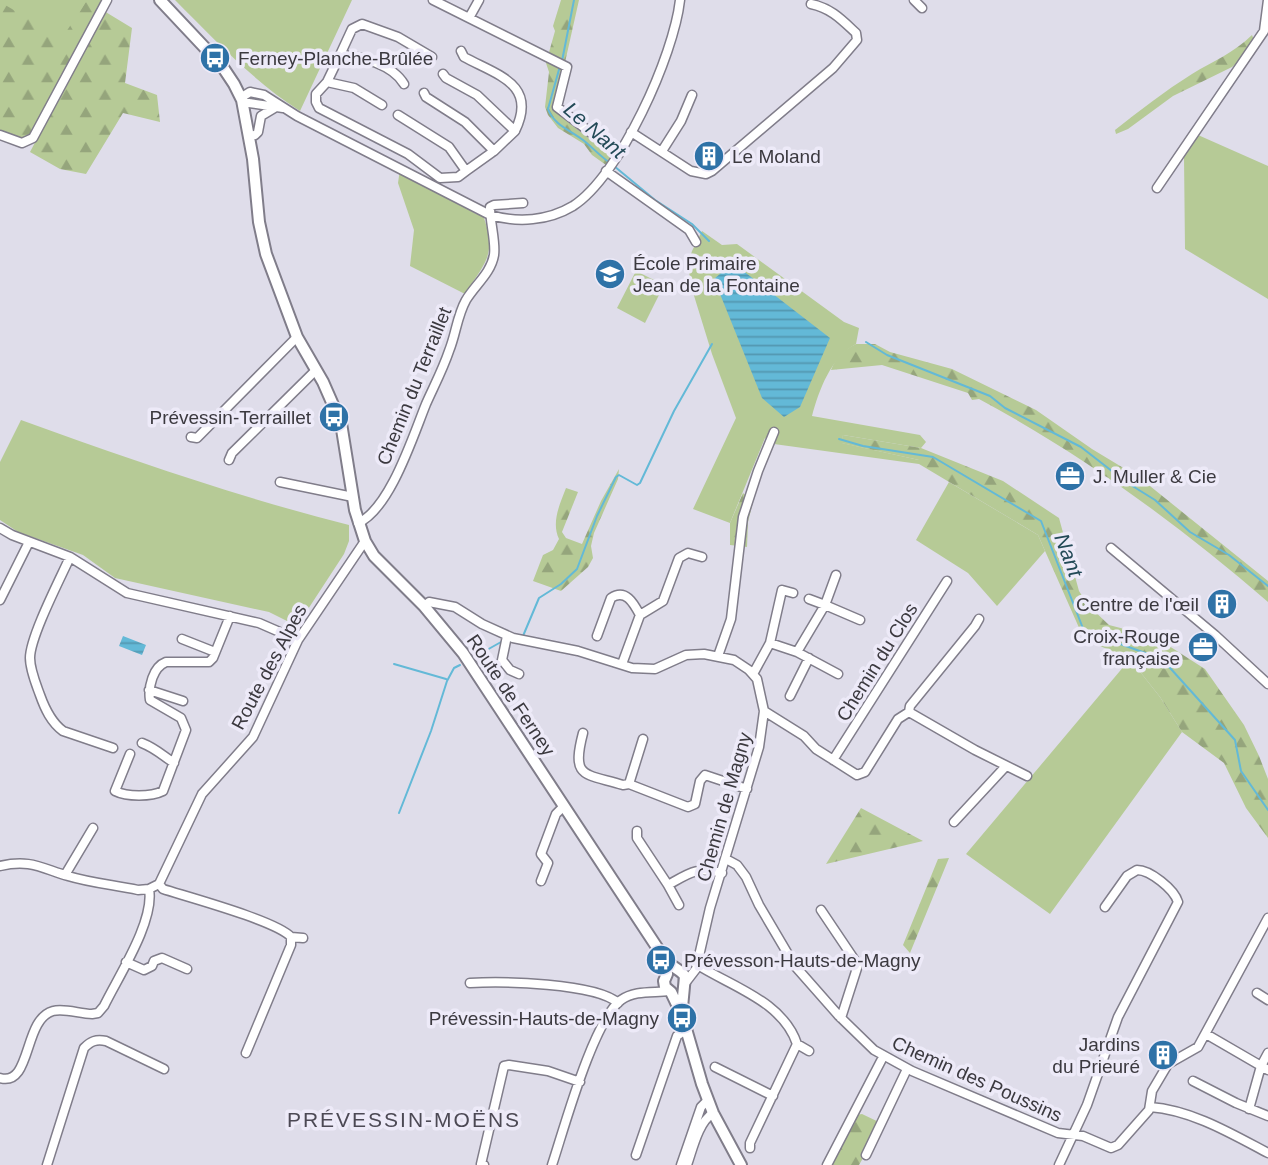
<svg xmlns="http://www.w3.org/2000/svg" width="1268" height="1165" viewBox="0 0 1268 1165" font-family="Helvetica,sans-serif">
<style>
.green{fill:#b6ca96}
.forest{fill:url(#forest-firs)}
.water{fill:url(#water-rules)}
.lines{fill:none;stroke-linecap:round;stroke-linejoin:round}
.stream{stroke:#63b9d7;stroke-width:2}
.minor-casing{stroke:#807d8a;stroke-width:11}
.secondary-casing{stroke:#807d8a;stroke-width:14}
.minor{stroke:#fff;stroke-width:8}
.secondary{stroke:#fff;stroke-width:10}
.labels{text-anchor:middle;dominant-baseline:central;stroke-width:7;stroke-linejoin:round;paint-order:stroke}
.poi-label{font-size:19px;fill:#3b393f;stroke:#edeaf8;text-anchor:start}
.street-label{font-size:19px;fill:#3b393f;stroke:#edeaf8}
.water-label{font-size:21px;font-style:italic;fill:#234a57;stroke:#edeaf8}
.neighbourhood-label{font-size:21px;letter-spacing:2px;fill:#4c4954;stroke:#edeaf8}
</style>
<defs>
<pattern id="forest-firs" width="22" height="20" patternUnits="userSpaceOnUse" patternTransform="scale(1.75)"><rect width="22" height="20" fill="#b6ca96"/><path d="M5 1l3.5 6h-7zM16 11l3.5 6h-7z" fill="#95a57c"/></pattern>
<pattern id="water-rules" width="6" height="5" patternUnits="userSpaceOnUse" patternTransform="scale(1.75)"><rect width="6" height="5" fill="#63b9d7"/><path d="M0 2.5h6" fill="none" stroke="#5397b0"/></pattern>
</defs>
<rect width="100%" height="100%" fill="#dfddea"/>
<path class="green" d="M0 0H103L31 136 0 132Z
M175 0H352L300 111C253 81 214 39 175 0Z
M1198 135 1268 166V299L1185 249 1184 157Z
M400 169 476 214 483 215C497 255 486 261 465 294L410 266 414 230 398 183Z
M702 231 722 245 737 244 844 322 859 328 856 344C831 357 819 390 812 416L920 435 926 442 921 448 843 435 842 443 919 460V464L774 444 765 438 730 523 693 509 736 418 712 354 691 286 688 264 692 251Z
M636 271 664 285 645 323 617 308Z
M21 420C129 459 238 497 349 525V541L344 554 297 626 269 612 115 578 83 555 18 532 0 520V462Z
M949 482 1038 535 1045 551 997 606 968 573 916 540Z
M1130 659 1160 697 1182 732 1050 914 966 854Z"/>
<path class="forest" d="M561 0H579L555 107 568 122 612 156V159L606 165 592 155 584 144 558 128 548 115 545 107 549 72 546 63 555 31 553 26Z
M0 2 62 38 86 2 98 8 31 136 21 140 0 132Z
M104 11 132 28 125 83 157 95 160 122 123 113 86 174 60 169 30 152Z
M1252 35 1254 40 1242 59 1232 67 1173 96 1128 129 1116 134 1115 130C1140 110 1165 91 1192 74 1213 61 1234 53 1252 35Z
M856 344H875L890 352 952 369 1036 410 1092 449 1140 478 1268 581V602C1178 524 1083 455 979 399L972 400 968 393 882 365 831 370C836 357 844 350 856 344Z
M843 435 921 448 1003 481 1059 518 1079 591 1088 605 1109 625 1155 637 1205 669 1244 725 1259 756 1268 779V838L1246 808 1224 763 1182 732 1160 697 1130 659 1084 639 1038 535 919 464V460L841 443Z
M619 469 618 479 594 533 591 546 593 558 588 567 561 591 533 581 543 555 553 550 559 539C551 522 560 504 566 488L578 492 562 532 566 538 582 544 601 501Z
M743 493 753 502 748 522 747 547 730 545V523Z
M861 808 923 841 826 864Z
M949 858 910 953 903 945 938 859Z
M862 1114 883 1124 859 1165H823L850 1116Z"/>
<path class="water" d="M733 263 830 338 800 407 784 417 762 398 714 279Z
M123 636 146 645 142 655 119 646Z"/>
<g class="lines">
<path class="stream" d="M562 61 574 0
M560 66 548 109C554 125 570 130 583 140 592 147 600 156 610 163
M614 166 655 200 692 224 709 241
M866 342 887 355 990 396 1005 408 1081 447 1126 482 1155 500 1190 532 1229 555 1268 586
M839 439 863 446 933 457 1041 521 1084 631 1162 659 1235 740 1241 771 1268 810
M523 636 539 598 561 584 577 569 597 516 616 477 619 475 637 485 640 483 674 411 712 344
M485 651 501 642
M475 658 478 656
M394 664 446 679
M399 813 431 731 447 681 454 668 460 665"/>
<g class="minor-casing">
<path id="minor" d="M433 0 567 67 557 107 619 154
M914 0 922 8
M469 18 479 0
M461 51 464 57C497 75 538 84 515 131
M340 55 352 29 362 24 398 37 432 57
M443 74 446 78 477 95 515 131 494 151
M327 82 340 55C361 56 393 65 404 84
M424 93 426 97 465 122 494 151 466 171
M382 105 354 88 327 82 316 94V102L319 108 408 154 440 178 458 177 466 171 449 147 398 115
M283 108 249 103 242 100V97L250 92 264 95 297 116 490 215C518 223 548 221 573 206 620 176 674 55 680 0
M631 132 691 171 706 174 712 171 833 68 857 40 856 33C842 20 831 8 811 4
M0 135 22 143 33 138 107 0
M255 135 258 132 261 116 276 107
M662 151 681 121 692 95
M606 171 689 230 696 242
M1157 188 1264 31 1268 0
M191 437 197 438 297 337
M229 460 232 453 315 371
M280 482 353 497
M358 523C390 509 413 436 426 404 434 386 443 369 449 351 456 334 457 316 466 300 475 285 491 273 494 255 496 242 490 223 490 207L494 205 523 203
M0 528 12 535 70 557 127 593 259 623 298 640
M1111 548 1215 635 1268 684
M70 557C60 579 30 637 30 658 30 670 36 684 40 695 45 709 51 722 63 731L113 748
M809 599 825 605 836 575
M0 600 29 542
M424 606 429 602 455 607 482 624 513 638 578 651 632 668 655 669 686 655 704 654 734 660 749 670 757 679 764 711 759 747 710 908 696 969 686 982
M507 636 502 660 510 670 519 674
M597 636 611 598C626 588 634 604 640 615
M182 639 215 652
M770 643 782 590 793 593
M797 652 825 605 860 620
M718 656 731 619 743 517 758 471 774 432
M622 664 640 615 663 601 679 558 688 553 702 557
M753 674 770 643 797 652 838 674
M149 690 183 701
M790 696 809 658
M764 711 804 736 816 749 857 775 865 772 898 719 909 712 975 750 1027 776
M909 712 910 706 975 626 979 619
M583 733C571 779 584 773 623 785L629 784 688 807 695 804 700 781 705 775 747 789
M142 743C155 748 162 755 174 763
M130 754 115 791C127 797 151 797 163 791L186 730 181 718 150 700C148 687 153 667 166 662H209L213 658 230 616
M833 760 947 581
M629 784 643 739
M954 822 1006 766
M637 831V838L668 885C691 872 696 867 722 873
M726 859 737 865 746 877 759 905 795 966 839 1016 874 1050 912 1071 1058 1133 1083 1136 1111 1148 1118 1145 1149 1110 1152 1091 1168 1064 1198 1047 1268 918
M0 866C30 859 41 868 68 876 91 883 115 885 138 890L149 889 159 884 202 794 253 737 298 640 365 541
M65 875 93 828
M541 881 548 863 541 854 556 814 564 806
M159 884 163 889C188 897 277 921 291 937L303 938
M668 885 679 905
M821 910 858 965 841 1018
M126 962 144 970 152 966 154 961 162 958 187 969
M696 964C730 986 783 1001 797 1044L750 1143V1148
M470 983C501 981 596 983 618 1003
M1257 993 1268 1000
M1206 1034 1268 1070
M797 1044 809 1051
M246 1053 291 945V937
M715 1067 773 1096
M0 1078C32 1087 23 1019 53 1011 65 1008 80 1014 92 1014L98 1013 104 1006C118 977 155 921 149 889
M1193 1081 1236 1103 1268 1116
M1150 1107C1192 1110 1232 1134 1268 1153
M1249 1109 1261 1066 1268 1053
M636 1155 677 1036 685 1030
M866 1155 907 1069
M47 1165 84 1048C91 1041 96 1039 106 1041L164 1069
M484 1165 481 1164 504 1066 509 1065 548 1071 580 1082
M552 1165C564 1129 593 1021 621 1000 635 990 653 993 669 991
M681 1165 701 1107 708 1100
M687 1165C693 1148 698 1123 713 1113
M827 1165 883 1057
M1059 1165 1087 1105 1118 1017 1178 902C1174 889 1150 870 1137 870L1127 876 1105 907"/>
</g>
<g class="secondary-casing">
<path id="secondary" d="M160 0 222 66 234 84 242 100 253 159 259 222 266 254 297 337 323 382 341 423 355 510 365 541 374 556 424 606 463 653 666 961C671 966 680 970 684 975 686 978 681 1007 682 1015
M666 961 667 974 664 981 665 987 671 992 682 1015 702 1084 713 1113 741 1165"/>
</g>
<use href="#minor" class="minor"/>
<use href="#secondary" class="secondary"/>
</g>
<defs>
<g id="bus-disc" transform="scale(1.575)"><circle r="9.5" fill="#2e72a7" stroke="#edeaf8"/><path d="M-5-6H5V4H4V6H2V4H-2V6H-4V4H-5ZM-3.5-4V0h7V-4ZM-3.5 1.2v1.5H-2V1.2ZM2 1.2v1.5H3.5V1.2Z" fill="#fff"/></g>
<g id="building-disc" transform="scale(1.575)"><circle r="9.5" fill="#2e72a7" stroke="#edeaf8"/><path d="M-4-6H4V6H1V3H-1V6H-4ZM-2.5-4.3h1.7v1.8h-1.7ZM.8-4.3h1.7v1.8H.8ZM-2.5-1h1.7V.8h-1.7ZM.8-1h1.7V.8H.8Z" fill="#fff"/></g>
<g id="school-disc" transform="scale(1.575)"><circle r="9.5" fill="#2e72a7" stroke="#edeaf8"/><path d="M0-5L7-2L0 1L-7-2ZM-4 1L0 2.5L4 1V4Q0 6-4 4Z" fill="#fff"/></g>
<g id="office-disc" transform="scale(1.575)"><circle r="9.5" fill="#2e72a7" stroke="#edeaf8"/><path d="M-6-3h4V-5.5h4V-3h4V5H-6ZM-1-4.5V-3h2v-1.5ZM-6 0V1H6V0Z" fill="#fff"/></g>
</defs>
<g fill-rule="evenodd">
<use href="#bus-disc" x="215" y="58"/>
<use href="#building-disc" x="709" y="156"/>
<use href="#school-disc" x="610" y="274"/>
<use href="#bus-disc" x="334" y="417"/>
<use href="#office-disc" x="1070" y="476"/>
<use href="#building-disc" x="1222" y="604"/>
<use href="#office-disc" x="1203" y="647"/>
<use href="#bus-disc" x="661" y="960"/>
<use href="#bus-disc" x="682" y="1018"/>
<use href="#building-disc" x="1163" y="1055"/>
</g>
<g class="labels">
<g class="poi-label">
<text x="238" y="58">Ferney-Planche-Brûlée</text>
<text x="732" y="156">Le Moland</text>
<text x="633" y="263">École Primaire<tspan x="633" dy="22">Jean de la Fontaine</tspan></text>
<text x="311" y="417" text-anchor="end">Prévessin-Terraillet</text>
<text x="1093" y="476">J. Muller &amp; Cie</text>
<text x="1199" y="604" text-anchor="end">Centre de l'œil</text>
<text x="1180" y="636" text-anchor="end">Croix-Rouge<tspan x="1180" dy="22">française</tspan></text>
<text x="684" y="960">Prévesson-Hauts-de-Magny</text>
<text x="659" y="1018" text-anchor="end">Prévessin-Hauts-de-Magny</text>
<text x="1140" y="1044" text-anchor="end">Jardins<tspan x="1140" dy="22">du Prieuré</tspan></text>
</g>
<g class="street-label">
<text transform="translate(414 386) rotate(-68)">Chemin du Terraillet</text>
<text transform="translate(877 662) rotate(-58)">Chemin du Clos</text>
<text transform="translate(269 667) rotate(-62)">Route des Alpes</text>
<text transform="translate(511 695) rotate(56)">Route de Ferney</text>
<text transform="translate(724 807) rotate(-74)">Chemin de Magny</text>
<text transform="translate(977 1079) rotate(24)">Chemin des Poussins</text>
</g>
<g class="water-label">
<text transform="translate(595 130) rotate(41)">Le Nant</text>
<text transform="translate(1069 555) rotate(69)">Nant</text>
</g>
<g class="neighbourhood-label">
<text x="404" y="1119">PRÉVESSIN-MOËNS</text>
</g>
</g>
</svg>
